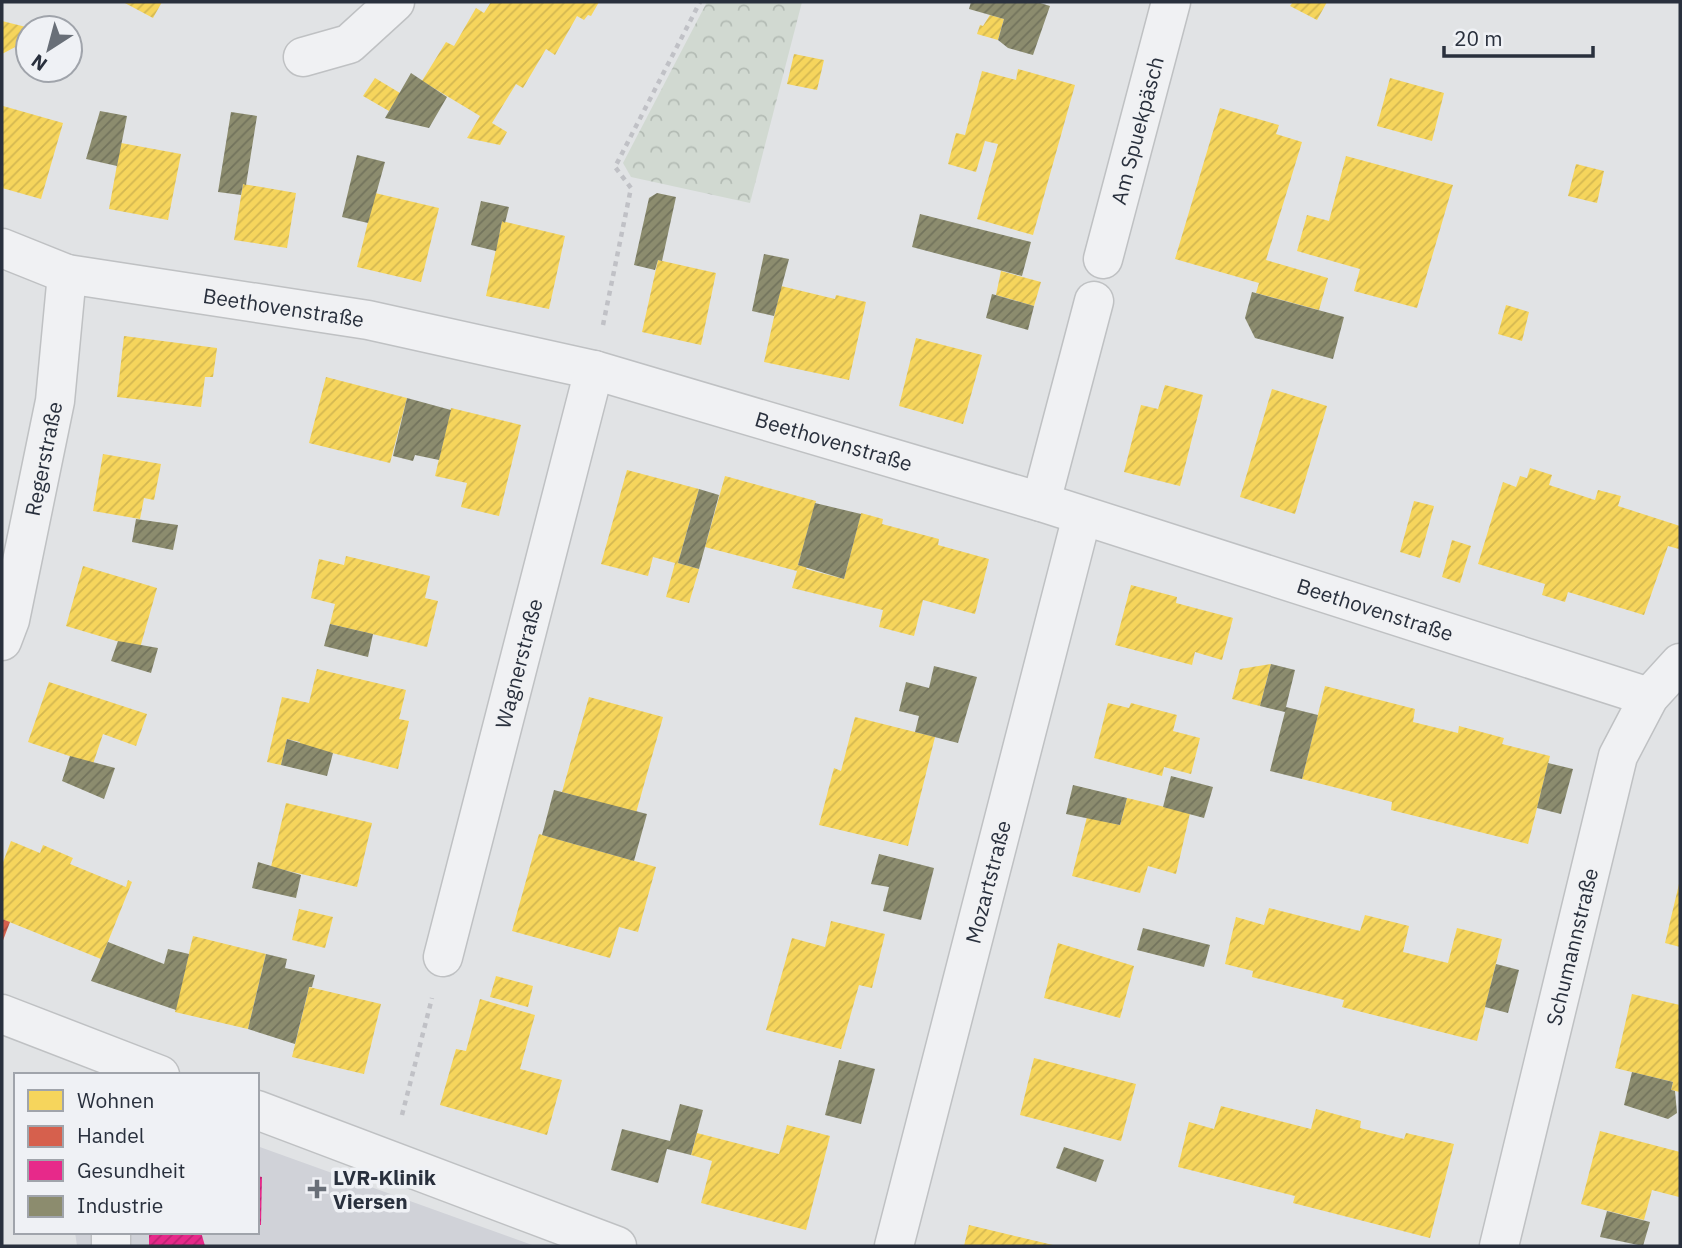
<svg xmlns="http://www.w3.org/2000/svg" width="1682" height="1248" viewBox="0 0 1682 1248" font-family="'IBM Plex Sans',sans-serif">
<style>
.built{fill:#d0d2d8}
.park{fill:url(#park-crowns)}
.homes{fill:url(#homes-hatch)}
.shops{fill:url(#shops-hatch)}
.health{fill:url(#health-hatch)}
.industry{fill:url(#industry-hatch)}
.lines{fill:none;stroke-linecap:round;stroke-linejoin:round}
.minor-casing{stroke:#bfc1c3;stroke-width:41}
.path{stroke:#c0c1c6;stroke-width:4.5;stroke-dasharray:5 5;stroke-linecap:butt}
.minor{stroke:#f0f1f3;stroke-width:38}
.poi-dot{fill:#696f78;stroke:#eff1f5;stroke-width:2.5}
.labels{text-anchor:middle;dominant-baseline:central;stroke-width:7;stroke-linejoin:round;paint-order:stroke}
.street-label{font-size:21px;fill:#29303d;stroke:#eff1f5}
.poi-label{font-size:21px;font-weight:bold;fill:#29303d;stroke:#eff1f5;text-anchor:start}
</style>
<defs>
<pattern id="park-crowns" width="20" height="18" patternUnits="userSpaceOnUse" patternTransform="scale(1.75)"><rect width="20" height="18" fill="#d1d9d1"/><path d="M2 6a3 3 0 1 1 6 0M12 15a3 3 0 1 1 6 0" fill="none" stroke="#b3bbb4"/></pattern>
<pattern id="homes-hatch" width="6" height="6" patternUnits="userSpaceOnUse" patternTransform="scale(1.75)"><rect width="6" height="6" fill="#f6d55c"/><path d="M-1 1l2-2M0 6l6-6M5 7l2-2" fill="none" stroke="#d3b751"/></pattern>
<pattern id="shops-hatch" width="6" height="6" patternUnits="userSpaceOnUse" patternTransform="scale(1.75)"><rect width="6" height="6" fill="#d6604d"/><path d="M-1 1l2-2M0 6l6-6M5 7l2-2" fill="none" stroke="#ae5041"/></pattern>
<pattern id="health-hatch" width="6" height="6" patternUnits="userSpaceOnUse" patternTransform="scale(1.75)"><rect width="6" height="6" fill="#e7298a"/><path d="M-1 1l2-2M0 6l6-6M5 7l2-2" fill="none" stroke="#bb2472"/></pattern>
<pattern id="industry-hatch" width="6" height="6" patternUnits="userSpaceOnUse" patternTransform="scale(1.75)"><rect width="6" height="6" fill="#8c8c6e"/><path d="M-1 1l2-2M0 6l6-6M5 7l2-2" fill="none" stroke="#72735c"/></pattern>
</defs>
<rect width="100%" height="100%" fill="#e1e3e5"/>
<path class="built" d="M257 1146 535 1246H77L75 1232H257Z"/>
<path class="park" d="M707 2H802L750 203 631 177 623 163Z"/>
<path class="homes" d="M123 2H162L153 18Z
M491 2H599L591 16 588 15 584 20 577 16 555 55 546 49 523 88 516 84 492 123 507 132 500 145 467 138 480 116 422 81 446 42 454 46 476 8 484 13Z
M1293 2H1327L1317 20 1290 6Z
M990 15 1004 19 998 40 977 34 980 25 983 26Z
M2 21 26 27 19 45 2 54Z
M794 54 824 60 817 90 787 84Z
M1018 69 1075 85 1033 235 977 219 998 144 985 141 976 172 948 164 956 133 965 135 982 71 1016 80Z
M375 78 400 93 389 111 363 96Z
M1390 78 1444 93 1432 141 1377 126Z
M3 106 63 123 41 199 2 188Z
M1220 108 1279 125 1276 134 1302 142 1266 260 1328 278 1319 310 1256 293 1259 283 1175 259Z
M121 143 181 154 168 220 109 209Z
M1346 156 1453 185 1417 308 1354 291 1360 269 1297 251 1307 215 1329 221Z
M1576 164 1604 171 1597 203 1568 196Z
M243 184 296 193 287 248 234 240Z
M375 193 439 208 421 282 357 267Z
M502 221 565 236 549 309 486 296Z
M658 260 716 273 701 345 642 332Z
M1001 271 1041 282 1034 306 996 295Z
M781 286 835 299 836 295 866 302 849 380 764 362Z
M1506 305 1529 312 1522 341 1498 334Z
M124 336 217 348 213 377H205L201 407 117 397Z
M916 338 982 355 963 424 899 406Z
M326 377 407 398 390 463 309 443Z
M1165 385 1203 395 1180 486 1124 472 1141 405 1158 409Z
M1272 389 1327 406 1295 514 1240 497Z
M451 408 521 425 499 516 461 507 467 483 435 476Z
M103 454 161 464 154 500 144 498 140 519 93 511Z
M1530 468 1552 475 1549 485 1595 500 1598 490 1621 496 1618 506 1680 526 1679 549 1668 546 1644 615 1568 592 1565 602 1542 595 1545 584 1478 564 1503 482 1516 487 1520 476 1527 478Z
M627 470 699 489 678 563 699 569 689 603 666 597 675 563 653 557 648 576 601 564Z
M725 476 816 501 798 565 807 567 806 569 844 579 861 513 883 519 882 524 939 539 938 545 989 559 975 614 923 600 914 636 879 627 883 610 792 588 797 571 705 547Z
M1414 501 1434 506 1420 558 1400 552Z
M1452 540 1471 546 1460 583 1442 577Z
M346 556 430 576 425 598 438 601 427 647 330 624 335 604 311 598 319 559 344 565Z
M83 566 157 588 140 648 66 626Z
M1131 585 1177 597 1176 603 1233 618 1222 660 1195 652 1192 665 1115 645Z
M1271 664 1260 706 1232 699 1240 669Z
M317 669 406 690 399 719 409 721 398 769 299 745 300 742 287 739 281 765 267 762 282 697 309 703Z
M49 682 147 714 136 746 103 734 93 764 28 742Z
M1325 686 1415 709 1413 722 1458 733 1459 726 1504 738 1502 744 1550 756 1528 844 1391 810 1392 802 1302 779Z
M589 697 663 717 636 813 562 792Z
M1108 703 1129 708 1131 703 1177 715 1173 731 1200 738 1191 774 1164 767 1162 776 1094 758Z
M855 717 935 737 908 846 819 825 834 768 841 771Z
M1127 798 1190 813 1176 874 1148 866 1140 893 1072 876 1087 817 1120 825Z
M286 803 372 823 357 887 271 867Z
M539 834 656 867 638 932 619 927 610 958 512 931Z
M11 841 40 853 43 845 73 858 70 864 126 887 128 880 132 882 101 959 2 919V865Z
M1679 884H1680V947L1665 943Z
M1269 908 1360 931 1365 915 1409 926 1403 952 1448 963 1457 928 1502 939 1477 1041 1342 1007 1344 1000 1252 977 1253 971 1225 964 1236 917 1264 925Z
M299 909 333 917 325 948 292 940Z
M831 921 885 934 872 988 859 985 841 1049 766 1030 792 938 825 947Z
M193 936 266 954 248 1029 175 1012Z
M1058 943 1134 966 1120 1018 1044 998Z
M496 976 533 986 528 1007 490 997Z
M309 987 381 1004 364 1074 292 1057Z
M1632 994 1680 1005V1092L1671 1090 1673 1082 1615 1068Z
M480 999 535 1015 520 1069 562 1080 547 1135 440 1105 456 1049 466 1051Z
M1034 1058 1136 1084 1121 1141 1020 1115Z
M1221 1106 1311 1129 1316 1109 1361 1121 1360 1128 1404 1139 1406 1133 1454 1144 1430 1238 1293 1203 1295 1196 1178 1167 1189 1122 1214 1129Z
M787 1125 830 1136 806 1230 701 1203 712 1161 691 1155 697 1133 779 1154Z
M1600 1131 1680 1152 1679 1197 1652 1190 1644 1220 1581 1204Z
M969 1225 1053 1245V1246H964Z"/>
<path class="shops" d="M2 919 10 922 2 943Z"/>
<path class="health" d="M257 1176 262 1177 261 1225H257Z
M149 1232H201L205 1246H149Z"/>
<path class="industry" d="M971 2H1037L1050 6 1033 55 1008 48 998 40 1004 19 969 9Z
M411 73 447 97 429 128 385 118Z
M100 111 127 116 117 166 86 159Z
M231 112 257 116 246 185 243 184 241 195 218 192Z
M357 155 385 162 368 223 342 217Z
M657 193 676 197 662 261 658 260 655 270 634 265 649 198Z
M481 201 509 207 505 223 502 221 496 251 471 245Z
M920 214 1031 242 1022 276 912 247Z
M764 254 789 259 774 316 752 311Z
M1252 292 1344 317 1333 359 1255 338 1245 318Z
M992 294 1034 306 1028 330 986 318Z
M407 398 451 410 439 460 415 455 413 461 393 456Z
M699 489 719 495 699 569 678 563Z
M815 503 861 514 844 579 798 565Z
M136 519 178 525 173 550 132 542Z
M330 624 373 634 368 657 324 646Z
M118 641 158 648 151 673 111 661Z
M1271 664 1295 670 1286 707 1318 715 1302 779 1270 771 1285 712 1260 706Z
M934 666 977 677 958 743 915 732 919 716 899 711 906 682 929 688Z
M287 739 333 753 327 776 281 765Z
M70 756 115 768 104 799 62 781Z
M1548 763 1573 769 1561 814 1537 808Z
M1171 776 1213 787 1204 818 1163 807Z
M1073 785 1127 798 1120 825 1066 814Z
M554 790 647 814 634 861 542 835Z
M879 854 934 868 921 920 883 911 889 887 871 884Z
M258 862 301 875 296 898 252 888Z
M1143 928 1210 945 1204 967 1137 950Z
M108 942 164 964 168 949 189 954 176 1010 91 981Z
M266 954 287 959 285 968 315 975 312 987H309L295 1044 248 1029Z
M1496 964 1519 970 1508 1013 1485 1007Z
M839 1060 875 1069 861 1124 825 1115Z
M1632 1072 1673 1082 1671 1090 1675 1091 1677 1113 1668 1119 1624 1105Z
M680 1104 703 1110 691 1155 667 1149 658 1183 611 1170 622 1129 670 1141Z
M1064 1147 1104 1160 1096 1182 1056 1168Z
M1607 1211 1650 1222 1643 1246 1600 1237Z"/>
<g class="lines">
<g class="minor-casing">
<g id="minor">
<path d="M303 57 349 44 395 2"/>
<path id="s1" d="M2 248 67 274 368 320 594 370 1041 502 1649 697"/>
<path id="s2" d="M1103 259 1171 2"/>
<path d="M1041 502 1094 301"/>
<path id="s3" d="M2 641 10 620 55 401 67 274"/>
<path id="s4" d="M443 957 594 370"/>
<path d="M2 1014 160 1075"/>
<path d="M257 1110 617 1246"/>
<path d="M111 1232V1246"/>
<path id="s5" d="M894 1246 1082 516"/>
<path id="s6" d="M1499 1246 1618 756 1649 697 1680 663"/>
</g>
</g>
<path class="path" d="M603 325 631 188 615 167 700 2
M402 1115 432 998"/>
<use href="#minor" class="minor"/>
</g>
<path class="poi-dot" d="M313.5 1178.5h7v7h7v7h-7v7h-7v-7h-7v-7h7z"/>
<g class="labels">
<g class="street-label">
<text stroke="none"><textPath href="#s2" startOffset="133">Am Spuekpäsch</textPath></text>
<text stroke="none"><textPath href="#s1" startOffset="289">Beethovenstraße</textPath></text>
<text stroke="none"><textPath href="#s1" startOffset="856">Beethovenstraße</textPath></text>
<text stroke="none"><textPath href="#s3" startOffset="187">Regerstraße</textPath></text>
<text stroke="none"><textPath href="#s1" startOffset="1423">Beethovenstraße</textPath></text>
<text stroke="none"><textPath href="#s4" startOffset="303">Wagnerstraße</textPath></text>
<text stroke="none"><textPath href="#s5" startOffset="376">Mozartstraße</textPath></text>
<text stroke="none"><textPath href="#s6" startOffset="308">Schumannstraße</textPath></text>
</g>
<g class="poi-label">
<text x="333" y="1177">LVR-Klinik<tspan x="333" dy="24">Viersen</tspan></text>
</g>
</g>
<rect width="1682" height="1248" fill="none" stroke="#29303d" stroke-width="7"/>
<rect x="14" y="1073" width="245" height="161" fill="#eff1f5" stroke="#a0a4ab" stroke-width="2"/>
<rect x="28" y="1090" width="35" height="21" fill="#f6d55c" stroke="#a0a4ab" stroke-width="2"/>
<text x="77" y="1108" font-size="21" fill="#29303d">Wohnen</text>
<rect x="28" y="1126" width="35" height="21" fill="#d6604d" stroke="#a0a4ab" stroke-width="2"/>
<text x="77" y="1143" font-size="21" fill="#29303d">Handel</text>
<rect x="28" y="1160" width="35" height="21" fill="#e7298a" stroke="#a0a4ab" stroke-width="2"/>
<text x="77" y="1178" font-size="21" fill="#29303d">Gesundheit</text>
<rect x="28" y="1196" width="35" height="21" fill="#8c8c6e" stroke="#a0a4ab" stroke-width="2"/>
<text x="77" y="1213" font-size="21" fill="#29303d">Industrie</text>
<g transform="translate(49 49) rotate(216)"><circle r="33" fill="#eff1f5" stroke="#a0a4ab" stroke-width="2"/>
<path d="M0-5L12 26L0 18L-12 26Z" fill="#696f78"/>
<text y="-10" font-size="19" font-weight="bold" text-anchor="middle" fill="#29303d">N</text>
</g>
<path d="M1444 46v10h149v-10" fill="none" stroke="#29303d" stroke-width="3.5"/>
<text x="1454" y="46" font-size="21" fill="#29303d" stroke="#eff1f5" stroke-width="5" paint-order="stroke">20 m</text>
</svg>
